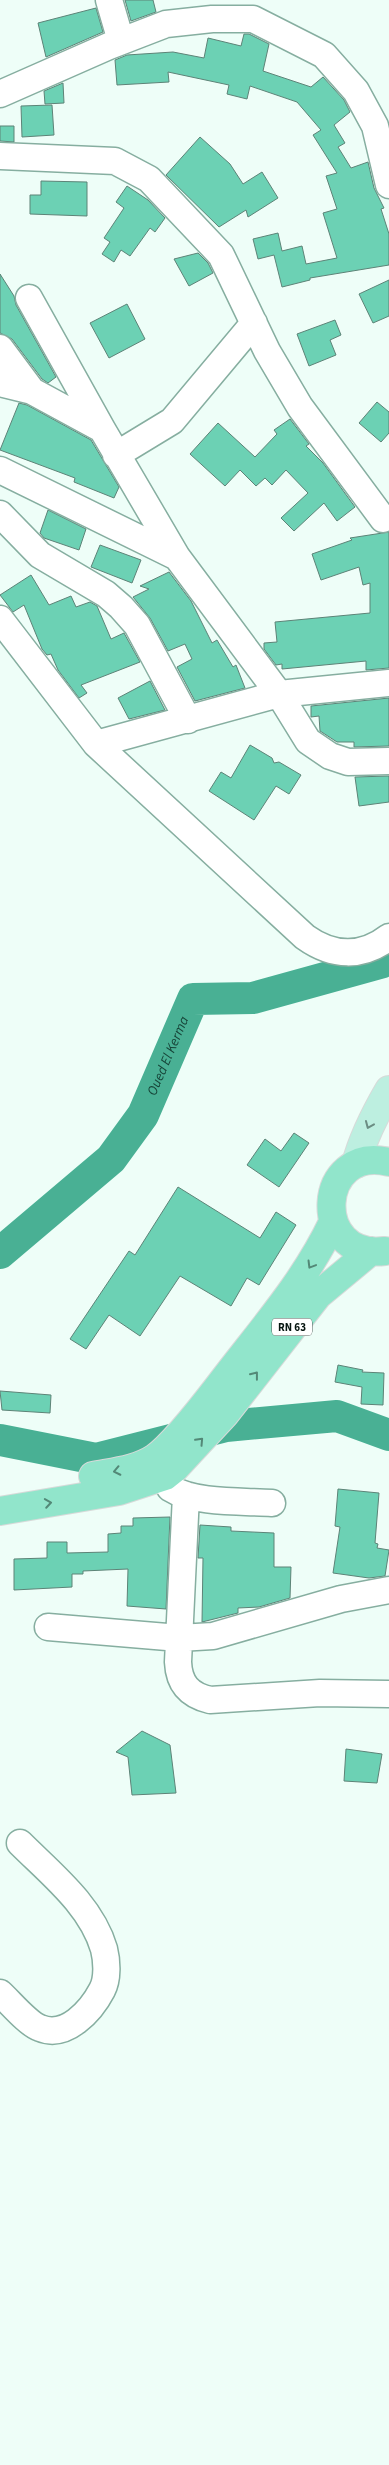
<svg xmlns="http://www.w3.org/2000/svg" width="389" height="2465" viewBox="0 0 389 2465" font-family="'Source Sans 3',sans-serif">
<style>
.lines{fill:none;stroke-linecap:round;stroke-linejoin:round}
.river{stroke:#49b094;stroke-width:32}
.building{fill:#6cd1b4;stroke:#5d8377}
.minor-casing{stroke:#86aea0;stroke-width:29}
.major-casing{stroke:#d7dad9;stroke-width:30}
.highway-casing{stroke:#d7dad9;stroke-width:30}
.minor{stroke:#fff;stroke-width:26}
.major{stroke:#bdefe0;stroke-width:28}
.highway{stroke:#91e5cb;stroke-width:28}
.oneway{stroke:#6b8d83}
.oneway2{stroke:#538877}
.labels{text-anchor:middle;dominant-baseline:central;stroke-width:4;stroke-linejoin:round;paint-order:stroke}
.shield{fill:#fff;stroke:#515c58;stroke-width:1}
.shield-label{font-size:11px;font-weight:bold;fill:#071611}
.water-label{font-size:14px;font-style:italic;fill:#174438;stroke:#fff}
</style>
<rect width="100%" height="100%" fill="#eefef8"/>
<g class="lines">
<g class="river">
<path id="s1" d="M0 1253 111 1159 143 1115 193 999 253 998 383 962 389 959"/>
<path d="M0 1440 96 1459 226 1426 337 1416 389 1435"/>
</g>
</g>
<path class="building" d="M125 0H153L156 12 131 21Z
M96 8 103 32 46 57 38 23Z
M244 34H249L269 44 263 71 311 87 323 77 344 100 350 112 334 125 345 143 338 147 351 168 368 162 374 188 384 208 381 209 389 234V265L310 278V280L282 287 274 255 258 259 253 239 278 233 282 251 302 246 306 264 337 258 323 213 337 209 326 176 337 173 313 135 321 130 297 102 250 86 247 99 227 94 229 85 168 72 169 82 117 85 115 60 127 55 173 52 204 58 208 38 241 46Z
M63 83 64 103 45 104 44 91Z
M52 105 54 135 22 137 21 106Z
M0 126H14V142L0 141Z
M200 137 230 164 243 184 262 172 278 198 248 217 246 210 219 227 166 175Z
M41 181 87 182V216L30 214V195H41Z
M127 186 148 200 165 218 155 232 150 228 130 256 121 250 114 262 102 254 110 242 104 238 124 208 116 202Z
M198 253 208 263 213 273 189 286 174 259Z
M0 274 14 296 16 305 56 377 48 383 42 379 12 339 0 333Z
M389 280V316L373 323 359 294Z
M127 304 145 339 109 358 90 323Z
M335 320 341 335 330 340 336 355 309 366 297 334Z
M377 402 389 412V433L381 442 359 423Z
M19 403 27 405 91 440 119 487 114 498 74 482 75 478 0 450Z
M290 419 309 444 306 446 323 463 355 507 337 521 324 503 294 531 281 518 308 493 286 470 272 485 265 478 256 486 240 470 225 486 190 454 218 423 255 457 277 434 274 430Z
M48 510 86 529 79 550 44 538 40 533Z
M389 532V668L366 670V661L282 669V664L276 665 264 649V643L277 642 275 622 370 613V583L363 585 359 567 321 580 312 554 352 540 350 538Z
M100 545 141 560 132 583 91 567Z
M169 572 191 601 212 643 217 640 233 667 236 665 245 688 195 701 177 667 192 659 185 644 168 651 150 618 133 597 149 589 140 586Z
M31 575 49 605 71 596 76 607 90 602 97 606 111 639 124 633 140 662 81 685 87 693 79 698 58 670 51 654 47 655 42 649 24 605 13 612 0 595Z
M150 681 165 710 129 719 118 698Z
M389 698V746L354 747V742H337L320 731 319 716 311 717V706Z
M250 745 272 758 274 763 279 762 301 775 289 794 276 786 254 820 209 791 221 772 231 778Z
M389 776V802L359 806 355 777Z
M294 1133 309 1143 279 1187 247 1165 265 1139 281 1151Z
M178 1187 260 1238 276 1212 296 1225 259 1285 247 1278 231 1306 180 1276 140 1336 109 1315 86 1349 70 1339 129 1251 135 1255Z
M338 1365 363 1370 362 1372 384 1373 383 1405 361 1404 362 1387 335 1382Z
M0 1391 51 1395 50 1413 2 1410Z
M338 1489 379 1493 375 1543 378 1544 377 1548 389 1550 385 1576 369 1578 333 1573 340 1527 335 1526Z
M170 1517 166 1609 127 1606 128 1569 83 1571V1574H72V1587L14 1590V1559L47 1558V1542H67V1553L108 1552V1534L121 1533V1526H133V1518Z
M200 1525 231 1527V1531L274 1533V1567H291L290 1598 259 1607 238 1608V1613L202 1622 203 1558H198Z
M142 1731 170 1745 176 1793 132 1795 128 1757 116 1752Z
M346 1749 382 1754 377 1783 344 1781Z"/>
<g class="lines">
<g class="minor-casing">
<path id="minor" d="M109 0 121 41
M0 94 109 46 166 24 212 19H253L324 55 356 91 375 126 389 185
M0 156 115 161 149 179 221 255 267 351 300 407 383 519
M29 298 102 429
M0 348 32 391
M0 383 32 391 102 429 177 557 279 694 308 741 330 756 348 762 389 761
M116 455 172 421 254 323
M0 470 177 557
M0 514 40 555 106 594 121 607 137 625 188 720
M0 619 96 744 305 937C333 957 362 958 389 937
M96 744 279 694 389 683
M170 1488C195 1504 243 1501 272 1503
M186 1495 178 1662C179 1684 189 1695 210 1700L320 1693 389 1694
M48 1627 179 1638 213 1636 341 1599 389 1590
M0 1993C10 2002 28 2024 40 2028 66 2039 91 2011 102 1990 108 1979 107 1961 104 1949 91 1905 51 1874 20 1843"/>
</g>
<g class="major-casing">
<path id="major" d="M356 1164C363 1137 375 1114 389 1090"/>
</g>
<g class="highway-casing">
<path id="highway" d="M385 1251C310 1260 316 1144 389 1162
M93 1476C113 1472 137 1470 155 1458 176 1443 208 1400 225 1378 264 1327 305 1281 333 1222
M0 1511 119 1491 165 1476 175 1468 225 1414 318 1295 371 1251"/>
</g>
<use href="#minor" class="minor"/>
<use href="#major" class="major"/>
<use href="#highway" class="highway"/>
</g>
<defs><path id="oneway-chevron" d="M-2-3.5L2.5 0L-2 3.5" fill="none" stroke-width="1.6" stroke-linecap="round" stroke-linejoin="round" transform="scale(1.25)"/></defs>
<use class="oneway" href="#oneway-chevron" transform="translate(369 1125) rotate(113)"/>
<g class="oneway2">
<use href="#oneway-chevron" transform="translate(311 1265) rotate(121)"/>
<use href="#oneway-chevron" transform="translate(255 1375) rotate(-52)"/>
<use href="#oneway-chevron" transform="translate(200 1441) rotate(-47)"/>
<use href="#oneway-chevron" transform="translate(117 1471) rotate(168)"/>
<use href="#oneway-chevron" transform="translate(48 1503) rotate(-9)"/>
</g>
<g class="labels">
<rect class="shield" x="272" y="1318.5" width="40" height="17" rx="4"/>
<g class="shield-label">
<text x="292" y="1327">RN 63</text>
</g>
<g class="water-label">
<text stroke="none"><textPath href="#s1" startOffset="264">Oued El Kerma</textPath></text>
</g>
</g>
</svg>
